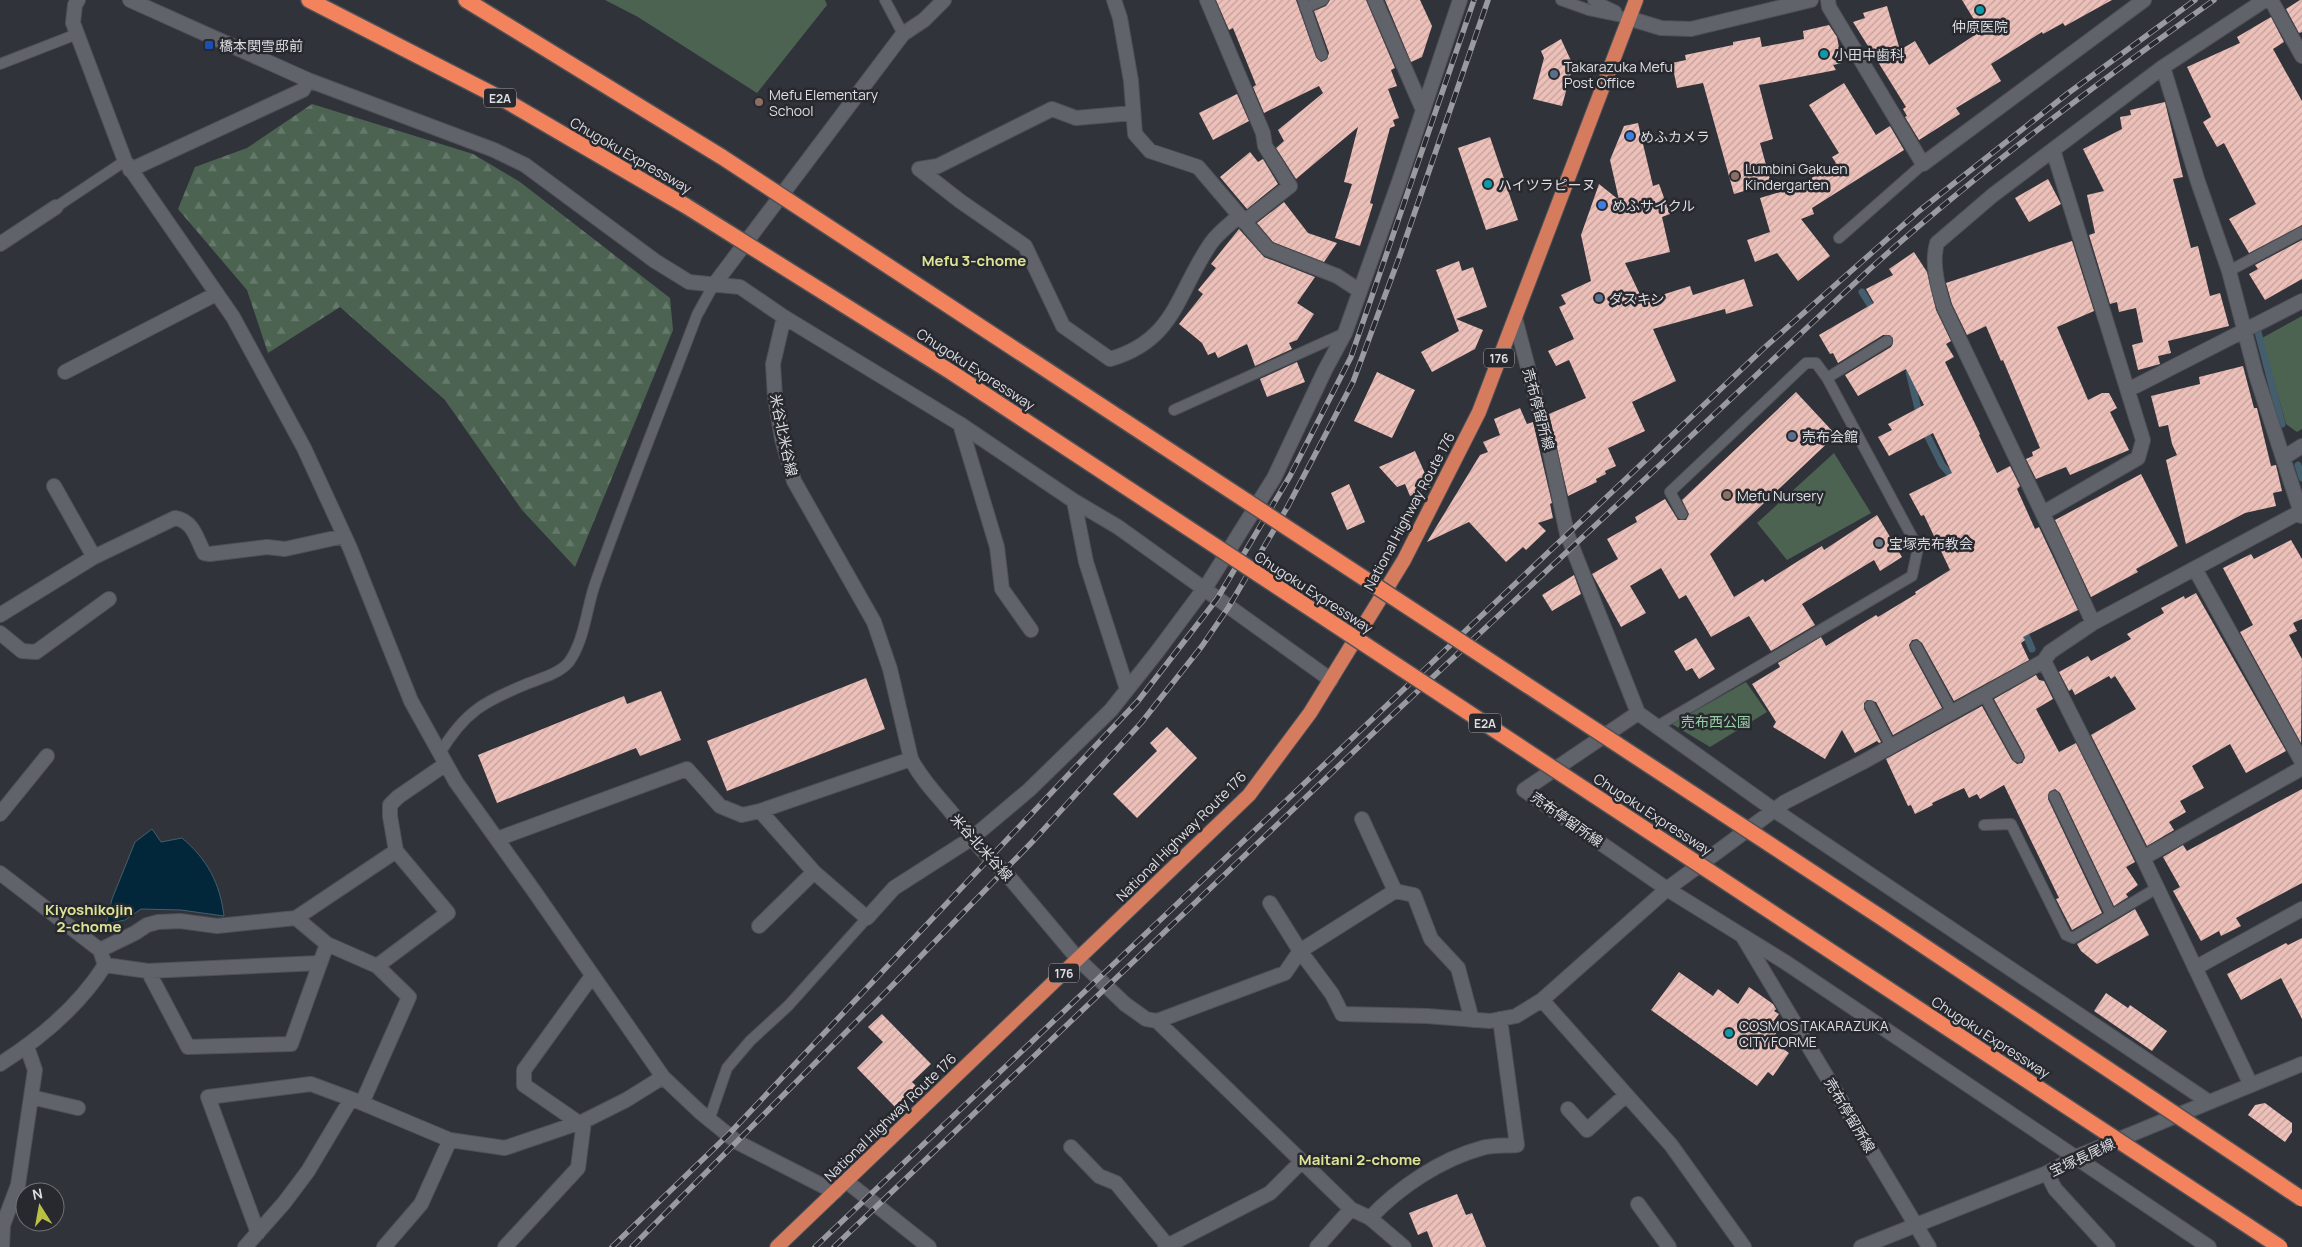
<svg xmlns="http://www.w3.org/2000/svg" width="2302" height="1247" viewBox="0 0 2302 1247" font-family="Manrope,'Noto Sans JP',sans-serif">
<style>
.forest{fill:url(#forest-firs)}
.park{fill:#4c6352}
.water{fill:#02273a;stroke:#445e6d}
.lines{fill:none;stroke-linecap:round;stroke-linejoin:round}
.stream{stroke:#445e6d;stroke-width:7}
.building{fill:url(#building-hatch)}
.service-casing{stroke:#505157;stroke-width:12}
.pedestrian-casing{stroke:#505157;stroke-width:16}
.minor-casing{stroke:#505157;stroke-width:16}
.tertiary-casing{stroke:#505157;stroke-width:16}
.trunk-casing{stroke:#505157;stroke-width:16}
.motorway-casing{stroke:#505157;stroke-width:18}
.service{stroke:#61636b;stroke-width:10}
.pedestrian{stroke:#61636b;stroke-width:14}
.minor{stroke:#61636b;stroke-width:14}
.tertiary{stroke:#61636b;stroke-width:14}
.trunk{stroke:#d57c5f;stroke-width:14}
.motorway{stroke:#f2835c;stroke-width:15}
.rail-casing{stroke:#999ba1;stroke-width:5.5}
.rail{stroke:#27292f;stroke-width:4;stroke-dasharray:11;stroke-linecap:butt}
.motorway-bridge-casing{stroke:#505157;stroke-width:18;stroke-linecap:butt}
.motorway-bridge{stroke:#f2835c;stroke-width:15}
.culture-dot{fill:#0f9aa8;stroke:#27292f;stroke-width:2}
.transit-dot{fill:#1a4fb4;stroke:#27292f;stroke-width:2}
.service-dot{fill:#5c6f8a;stroke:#27292f;stroke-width:2}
.education-dot{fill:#8d6e63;stroke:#27292f;stroke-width:2}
.shop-dot{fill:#3f7fe0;stroke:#27292f;stroke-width:2}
.worship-dot{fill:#6b7280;stroke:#27292f;stroke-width:2}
.labels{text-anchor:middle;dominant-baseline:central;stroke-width:5;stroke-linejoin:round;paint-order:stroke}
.shield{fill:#27292f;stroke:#a6a8ad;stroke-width:1}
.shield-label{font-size:12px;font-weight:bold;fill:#dddee3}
.poi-label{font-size:14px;fill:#dddee3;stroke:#27292f;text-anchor:start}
.street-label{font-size:14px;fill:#dddee3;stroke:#27292f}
.park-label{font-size:14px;fill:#98d0a6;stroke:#27292f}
.neighbourhood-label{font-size:15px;font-weight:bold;fill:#dde495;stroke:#27292f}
</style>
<defs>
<pattern id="forest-firs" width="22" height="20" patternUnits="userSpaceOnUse" patternTransform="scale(1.25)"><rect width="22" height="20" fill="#4c6352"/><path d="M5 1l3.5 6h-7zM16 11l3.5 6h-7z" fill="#65796b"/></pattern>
<pattern id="building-hatch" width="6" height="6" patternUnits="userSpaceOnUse" patternTransform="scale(1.25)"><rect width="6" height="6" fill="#edc0b9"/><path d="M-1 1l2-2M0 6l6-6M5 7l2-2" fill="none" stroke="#c2a19c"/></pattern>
</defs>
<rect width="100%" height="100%" fill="#31333a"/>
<path class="forest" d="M312 104 473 154 520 182 670 298 673 330 575 567 522 510 445 400 340 307 268 353 247 290 178 209 195 167 247 148Z"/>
<path class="park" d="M605 0H825L827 5 757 93 638 17Z
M2302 316V429L2297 432 2286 424 2262 338Z
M1834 453 1871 513 1787 560 1757 523Z
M1746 682 1767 712 1710 747 1672 724Z"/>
<path class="water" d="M152 829 161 842 182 838C207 859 220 883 224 916L181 910 141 909 125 920 106 924 112 899 135 842Z"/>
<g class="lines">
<path class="stream" d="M1862 292 1875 313
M1885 328 1898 349
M2258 332 2282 424
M1909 372 1920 417
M1923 427 1942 465 1955 480
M2298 465 2302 478
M2023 628 2032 649"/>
</g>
<path class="building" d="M1216 0H1296L1316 57 1321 62 1327 59 1329 53 1314 11 1326 6 1330 0H1366L1395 68 1391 70 1397 86 1388 89 1399 118 1393 120 1395 126 1390 128 1370 203 1373 204 1360 246 1335 238 1352 184 1344 182 1358 127 1296 179 1276 148 1284 141 1278 130 1323 93 1319 86 1264 113 1253 87 1256 85 1233 28 1229 30Z
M1385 0H1420L1432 26 1422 57 1411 62Z
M1962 0H2112L2065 26 2063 23 2043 34 2042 32 1991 64 2001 81 1956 108 1960 114 1919 140 1905 117 1907 116 1903 109 1906 107 1878 62 1880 61 1878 62 1853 22 1865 18 1863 13 1887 6 1900 50 1915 41 1929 65 1981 31Z
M2300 0H2302V32L2299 33 2286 9Z
M2271 17 2284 42 2273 49 2302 101V225L2249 253 2229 219 2256 204 2224 143 2217 147 2203 122 2211 117 2187 67 2240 43 2237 37Z
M1829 25 1837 37 1842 63 1833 65 1836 70 1759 85 1773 139 1760 143 1771 183 1734 194 1703 83 1677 88 1672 63 1686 60 1685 55 1733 45V42L1760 37 1762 47 1804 39 1803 31Z
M1561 39 1573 65 1562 106 1533 99 1544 58 1541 51Z
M1844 83 1876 135 1890 126 1904 150 1812 208 1814 214 1801 219 1830 256 1798 281 1777 253 1755 262 1747 240 1770 232 1760 198 1797 187 1836 163 1832 157 1839 153 1809 105Z
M1237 94 1249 121 1213 140 1199 113Z
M2165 102 2183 177 2173 179 2191 248 2198 246 2210 296 2220 293 2229 326 2168 341 2171 353 2158 356 2160 364 2138 370 2132 345 2143 342 2136 308 2119 312 2117 302 2110 304 2089 235 2095 233 2087 195 2104 191 2083 149 2122 129 2120 117 2131 115 2130 110Z
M1638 123 1653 186 1659 184 1670 214 1662 217 1670 252 1625 263 1643 301 1690 286 1693 295 1744 279 1753 306 1726 314 1725 309 1653 329 1676 381 1632 402 1645 431 1608 448 1616 466 1605 471 1606 474 1596 479 1597 482 1568 496 1549 414 1586 398 1569 360 1556 366 1548 351 1574 339 1559 307 1566 304 1561 295 1591 281 1581 235 1599 184 1619 200 1610 160 1624 126Z
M1490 137 1518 220 1486 230 1458 148Z
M1250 152 1258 162 1263 159 1278 184 1247 209 1220 177Z
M2048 179 2061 204 2029 222 2015 198Z
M1284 202 1308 233 1337 243 1324 262 1273 242 1257 223Z
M1239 229 1264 257 1315 277 1297 303 1314 314 1297 340 1289 343 1292 349 1255 366 1247 344 1218 358 1215 352 1208 355 1202 343 1179 324 1203 294 1198 290 1216 268 1211 264Z
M2302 240V279L2265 300 2249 274 2258 269 2255 265Z
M2072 241 2094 311 2057 327 2088 400 2102 393H2109L2117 408 2110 412 2129 450 2070 475 2066 467 2036 479 2026 459 2033 456 2032 452 2040 448 2003 360 2001 361 1986 326 1967 335 1952 304 1946 283Z
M1914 252 1927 272 1936 310 1951 341 1946 344 1954 357 1945 362 1980 434 1979 435 1997 473 2010 466 2020 486 2017 489 2035 529 2039 527 2078 610 2023 637 2025 640 2021 643 2029 660 1954 701 1922 643 1917 639 1912 640 1909 645 1910 649 1942 708 1893 735 1876 702 1867 700 1864 703V709L1881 742 1879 743 1877 741 1855 753 1842 730 1825 759 1773 727 1776 722 1752 684 1780 667 1778 663 1821 637 1826 646 1876 615 1878 617 1916 594 1915 592 1950 570 1924 515 1921 516 1909 494 1952 473 1933 433 1889 456 1878 437 1892 430 1888 424 1924 405 1906 369 1858 396 1845 375 1891 347 1893 344V338L1890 335H1883L1838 363 1833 353 1830 354 1819 335 1874 303 1866 289 1893 275 1889 269Z
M1459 261 1462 271 1473 267 1487 307 1456 319 1483 330 1475 349 1432 372 1421 352 1459 331 1436 270Z
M1297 362 1305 382 1267 397 1260 379Z
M2243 366 2254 408H2257L2271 466 2276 465 2282 491 2273 493 2276 506 2245 513 2186 544 2166 460 2177 455 2172 444 2168 425 2159 427 2151 396 2200 384 2199 377Z
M1377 372 1415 390 1392 438 1354 421Z
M1796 392 1836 435 1710 554 1734 597 1763 579 1765 582 1822 546 1824 550 1877 515 1902 557 1880 571 1874 560 1802 604 1815 625 1771 651 1749 616 1711 637 1686 595 1679 599 1661 568 1630 586 1646 613 1621 627 1592 574 1618 559 1607 539 1637 522 1635 517 1665 499 1678 520H1686L1689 514 1682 500Z
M1520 408 1527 424 1533 422 1552 503 1550 504 1553 518 1538 523 1546 531 1526 550 1523 547 1506 562 1469 522 1427 542 1480 455 1488 452 1483 442 1500 435 1494 419Z
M1415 451 1431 487 1410 496 1405 484 1397 487 1379 467Z
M2141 474 2178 546 2136 569 2138 572 2091 597 2055 520Z
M1349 484 1365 522 1347 530 1331 493Z
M2291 540 2302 559V619L2293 623 2297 631 2289 635 2302 659 2301 743 2240 632 2253 625 2223 568 2251 554 2254 559Z
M1574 575 1581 594 1552 611 1542 595Z
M2196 593 2286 751 2246 773 2230 744 2192 766 2204 788 2180 801 2186 812 2169 822 2174 830 2147 846 2091 735 2136 709 2115 676 2111 679 2109 676 2075 695 2072 689 2069 691 2059 672 2088 656 2091 661 2131 639 2127 634 2164 613 2161 608 2184 596 2185 599Z
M1696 638 1715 669 1699 679 1692 668 1686 671 1674 651Z
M2036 675 2039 680 2044 681 2053 699 2036 709 2059 752 2076 743 2135 862 2126 867 2138 885 2126 894 2128 897 2114 906 2060 793 2055 789 2049 792 2048 799 2102 913 2072 930 2056 899 2059 898 2004 785 1980 799 1977 794 1969 798 1964 788 1932 803 1933 805 1915 814 1911 805 1908 806 1886 759 1982 706 2012 760 2017 764 2022 763 2025 758 2024 754 1994 699Z
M866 678 885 729 727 791 707 741Z
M661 691 681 740 640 756 636 748 497 803 478 755 624 696 627 704Z
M1167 727 1197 758 1137 818 1113 794 1157 751 1150 743Z
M2302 789V883L2236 918 2241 926 2221 936 2219 931 2201 941 2173 891 2180 887 2163 857 2183 845 2187 851Z
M2135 909 2149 935 2097 964 2081 951 2077 944Z
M2302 938V1019L2281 978 2241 1000 2227 974 2286 943 2288 945Z
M1679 972 1713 996 1718 989 1738 1004 1749 987 1773 1004 1776 1009 1774 1011 1779 1014 1773 1022 1781 1027 1771 1040 1789 1053 1773 1076 1768 1072 1757 1086 1651 1010Z
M2106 993 2128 1008 2130 1005 2167 1031 2152 1051 2094 1011Z
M882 1014 931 1064 912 1082 916 1086 895 1107 857 1068 883 1042 868 1027Z
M2265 1103 2292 1123V1132L2285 1142 2248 1115 2255 1105Z
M1457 1194 1466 1215 1472 1213 1486 1247H1433L1427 1231 1418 1235 1409 1213Z"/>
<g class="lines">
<g class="service-casing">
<path id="service" d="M885 0 903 34
M1303 0 1322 55
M1561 0 1589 10 1628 18
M1593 0 1616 11
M1305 8 1323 0
M0 64 77 34
M56 207 125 161
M1839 238 1923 164
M2229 271 2302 232
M1827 378 1887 341
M1174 410 1345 333
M1916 646 1952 712
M1984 695 2018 757
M1870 706 1891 746
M1656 727 1912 576 1918 548 1827 378 1816 363H1806L1670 492 1682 514
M440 753C465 711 485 701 529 683 542 678 560 673 569 662 585 639 586 610 595 584 627 493 663 405 697 315L713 286
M2054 796 2111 915
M1984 825 2011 824 2066 935 2073 938 2157 888
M709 1120 727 1068 750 1041 788 1006 867 918"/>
</g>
<g class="pedestrian-casing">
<path id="pedestrian" d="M1774 810 2209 1102
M1078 959 1125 1004"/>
</g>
<g class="minor-casing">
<path id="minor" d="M78 0 75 5 73 23 125 161 233 317 304 448 350 548 411 701 456 782 534 891 663 1077 700 1112 737 1142 835 1192
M130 0 308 80 494 150 525 165 655 261 689 282 740 287 784 317 960 424 1074 501 1118 527 1331 680
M1114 0 1120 18 1131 81 1135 134 1150 151 1198 167 1268 249 1337 276 1360 291
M1207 0 1263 133 1265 146 1290 186 1244 222
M1375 0 1423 110
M1828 0 1829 7 1923 164 2144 0
M2271 0 2302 56
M2163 67 2198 182 2229 271 2256 375 2302 516
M919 169 960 201 1025 246 1063 326 1110 359C1176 340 1177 292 1211 243 1218 233 1230 224 1239 216
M919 169 938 166 1052 109 1076 118 1133 113
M130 170 303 90 308 80
M0 244 56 207
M713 286 903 34 924 20 944 0
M784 317 773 364 775 397 782 439 794 481 874 622 890 669 911 759C921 779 937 795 951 812 968 833 983 854 1004 871L1078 959
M1515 318 1549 448 1567 534 1638 713 1774 810
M65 372 216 294
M2128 390 2302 301
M960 424 997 547 1002 589 1031 630
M2283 458 2302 446
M54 486 94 557
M1074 501 1086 562 1127 689
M2043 513 2138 458 2143 440 2053 150
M2195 569 2302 762
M0 615 94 557 175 518C193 521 196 537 204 553L210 554 267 547 285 549 344 536
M2093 623 2061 552 1944 307C1938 288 1931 263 1937 243L1993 195 2163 67 2265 0
M0 633 22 651 36 652 109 599
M2044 661 2143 858 2251 1085
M1638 713 1524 790 1667 889 1785 962 2209 1247
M760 811 814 872 867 918 894 888 972 838 1029 790 1111 710 1157 652 1209 582 1274 478 1325 370 1345 333 1400 179 1460 0
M0 814 47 756
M1362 819 1395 891
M497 839 687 769 720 806 742 815 760 811 911 759
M2143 858 2302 768
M0 873 100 950 135 933 147 925 158 922 180 921 217 926 296 918 327 944 377 966 409 997 362 1103
M1270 903 1300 951 1332 994 1342 1014 1427 1016 1490 1021 1516 1016 1542 1000 1667 889 1785 802 1863 762 2044 661 2050 652 2093 623 2300 512
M296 918 396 851
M759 926 814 872
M1743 937 1929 1247
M100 950 105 965 148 971 320 963
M377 966 448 913 396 851 390 816V805L398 797 446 764
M2195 968 2302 909
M148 971 188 1047 291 1044 327 944
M1542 1000 1671 1145 1744 1247
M1125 1004 1146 1019 1157 1021 1351 1209 1370 1218 1404 1247
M1157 1021 1285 973 1300 951 1395 891 1414 895 1431 939 1458 968 1472 1020
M0 1064C41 1038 79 1006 105 965
M31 1097 78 1108
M1568 1109 1587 1130 1626 1095
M579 1123 524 1085V1070L592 976
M1071 1147 1099 1176 1116 1183 1167 1245
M2047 1173 2055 1189 2108 1247
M846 1181 929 1247
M1638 1204 1669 1247
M1370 1218C1398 1188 1441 1159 1482 1148 1492 1145 1505 1146 1517 1145L1500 1019
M258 1233 208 1097 311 1084 362 1103 450 1140 505 1148 584 1121
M2 1247 3 1225 18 1185 35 1070 27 1047
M245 1247 284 1203 308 1171 351 1099
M384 1247 421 1204 450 1140
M505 1247 578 1168 584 1121 626 1100 663 1077
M1165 1247 1270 1193 1302 1161
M1317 1247 1351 1209"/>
</g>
<g class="tertiary-casing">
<path id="tertiary" d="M1628 18 1661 28 1691 29 1811 0
M1861 1247 2047 1173 2076 1157 2302 1064"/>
</g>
<g class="trunk-casing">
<path id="trunk" d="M777 1247 1249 795 1310 713 1404 560 1479 412 1636 0"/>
</g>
<g class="motorway-casing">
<path id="motorway" d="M309 0 508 102 686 206
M466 0 722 157"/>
</g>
<use href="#service" class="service"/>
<use href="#pedestrian" class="pedestrian"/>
<use href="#minor" class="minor"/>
<use href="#tertiary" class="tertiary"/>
<use href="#trunk" class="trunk"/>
<use href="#motorway" class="motorway"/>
<g class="rail-casing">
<path id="rail" d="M612 1247 728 1135 1138 701 1217 599 1290 476 1351 357 1474 0
M632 1247 884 994 1034 840 1141 723 1202 646 1228 608 1288 506 1353 382 1400 255 1488 0
M815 1247 1764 348 1919 211 2067 94 2195 0
M834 1247 1389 718 1871 268C1979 171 2096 84 2214 0"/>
</g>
<use href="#rail" class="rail"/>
<g class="motorway-bridge-casing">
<path id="motorway-bridge" d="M722 157 1882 918 2302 1199
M686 206 951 372 2280 1247"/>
</g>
<use href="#motorway-bridge" class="motorway-bridge"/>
</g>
<g class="culture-dot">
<circle cx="1980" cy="10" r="5"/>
<circle cx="1824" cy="54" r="5"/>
<circle cx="1488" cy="184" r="5"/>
<circle cx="1729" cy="1033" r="5"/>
</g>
<rect class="transit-dot" x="204" y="40" width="10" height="10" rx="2.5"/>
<g class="service-dot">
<circle cx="1554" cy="74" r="5"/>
<circle cx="1599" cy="298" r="5"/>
<circle cx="1792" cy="436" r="5"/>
</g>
<g class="education-dot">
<circle cx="759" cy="102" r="5"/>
<circle cx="1735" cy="176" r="5"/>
<circle cx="1727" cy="495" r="5"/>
</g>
<g class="shop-dot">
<circle cx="1630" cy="136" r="5"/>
<circle cx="1602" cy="205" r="5"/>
</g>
<circle class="worship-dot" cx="1879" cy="543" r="5"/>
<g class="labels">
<g class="shield">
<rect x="484" y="88.5" width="32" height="19" rx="4"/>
<rect x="1484" y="348.5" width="30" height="19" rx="4"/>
<rect x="1469" y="713.5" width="32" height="19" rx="4"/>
<rect x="1049" y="963.5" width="30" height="19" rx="4"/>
</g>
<g class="shield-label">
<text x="500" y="98">E2A</text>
<text x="1499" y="358">176</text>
<text x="1485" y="723">E2A</text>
<text x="1064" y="973">176</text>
</g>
<g class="poi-label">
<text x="1980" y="26" text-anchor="middle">仲原医院</text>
<text x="219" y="45">橋本関雪邸前</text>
<text x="1834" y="54">小田中歯科</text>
<text x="1564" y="66">Takarazuka Mefu<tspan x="1564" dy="16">Post Office</tspan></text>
<text x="769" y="94">Mefu Elementary<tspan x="769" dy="16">School</tspan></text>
<text x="1640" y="136">めふカメラ</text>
<text x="1745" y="168">Lumbini Gakuen<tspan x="1745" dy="16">Kindergarten</tspan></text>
<text x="1498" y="184">ハイツラピーヌ</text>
<text x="1612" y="205">めふサイクル</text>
<text x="1609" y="298">ダスキン</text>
<text x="1802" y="436">売布会館</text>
<text x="1737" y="495">Mefu Nursery</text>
<text x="1889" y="543">宝塚売布教会</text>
<text x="1739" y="1025">COSMOS TAKARAZUKA<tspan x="1739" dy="16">CITY FORME</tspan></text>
</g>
<g class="street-label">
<text transform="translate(631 155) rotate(30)">Chugoku Expressway</text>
<text transform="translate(976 369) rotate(33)">Chugoku Expressway</text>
<text transform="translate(1539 409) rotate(75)">売布停留所線</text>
<text transform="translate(784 435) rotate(78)">米谷北米谷線</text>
<text transform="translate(1409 511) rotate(-62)">National Highway Route 176</text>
<text transform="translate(1314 592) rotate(33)">Chugoku Expressway</text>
<text transform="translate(1653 814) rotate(33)">Chugoku Expressway</text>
<text transform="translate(1567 819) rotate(35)">売布停留所線</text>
<text transform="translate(1181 836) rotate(-45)">National Highway Route 176</text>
<text transform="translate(982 847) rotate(48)">米谷北米谷線</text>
<text transform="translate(1991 1037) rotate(33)">Chugoku Expressway</text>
<text transform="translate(1850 1115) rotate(59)">売布停留所線</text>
<text transform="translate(890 1117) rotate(-44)">National Highway Route 176</text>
<text transform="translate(2082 1157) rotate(-25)">宝塚長尾線</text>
</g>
<g class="park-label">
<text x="1716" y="721">売布西公園</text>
</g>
<g class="neighbourhood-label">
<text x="974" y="260">Mefu 3-chome</text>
<text x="89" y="909">Kiyoshikojin<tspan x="89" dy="17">2-chome</tspan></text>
<text x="1360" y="1159">Maitani 2-chome</text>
</g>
</g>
<g transform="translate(40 1207) rotate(349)"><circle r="24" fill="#27292f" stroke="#707177"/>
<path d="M0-4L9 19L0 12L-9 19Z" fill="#bac046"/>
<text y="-8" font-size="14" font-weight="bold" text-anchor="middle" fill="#dddee3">N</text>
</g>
</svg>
